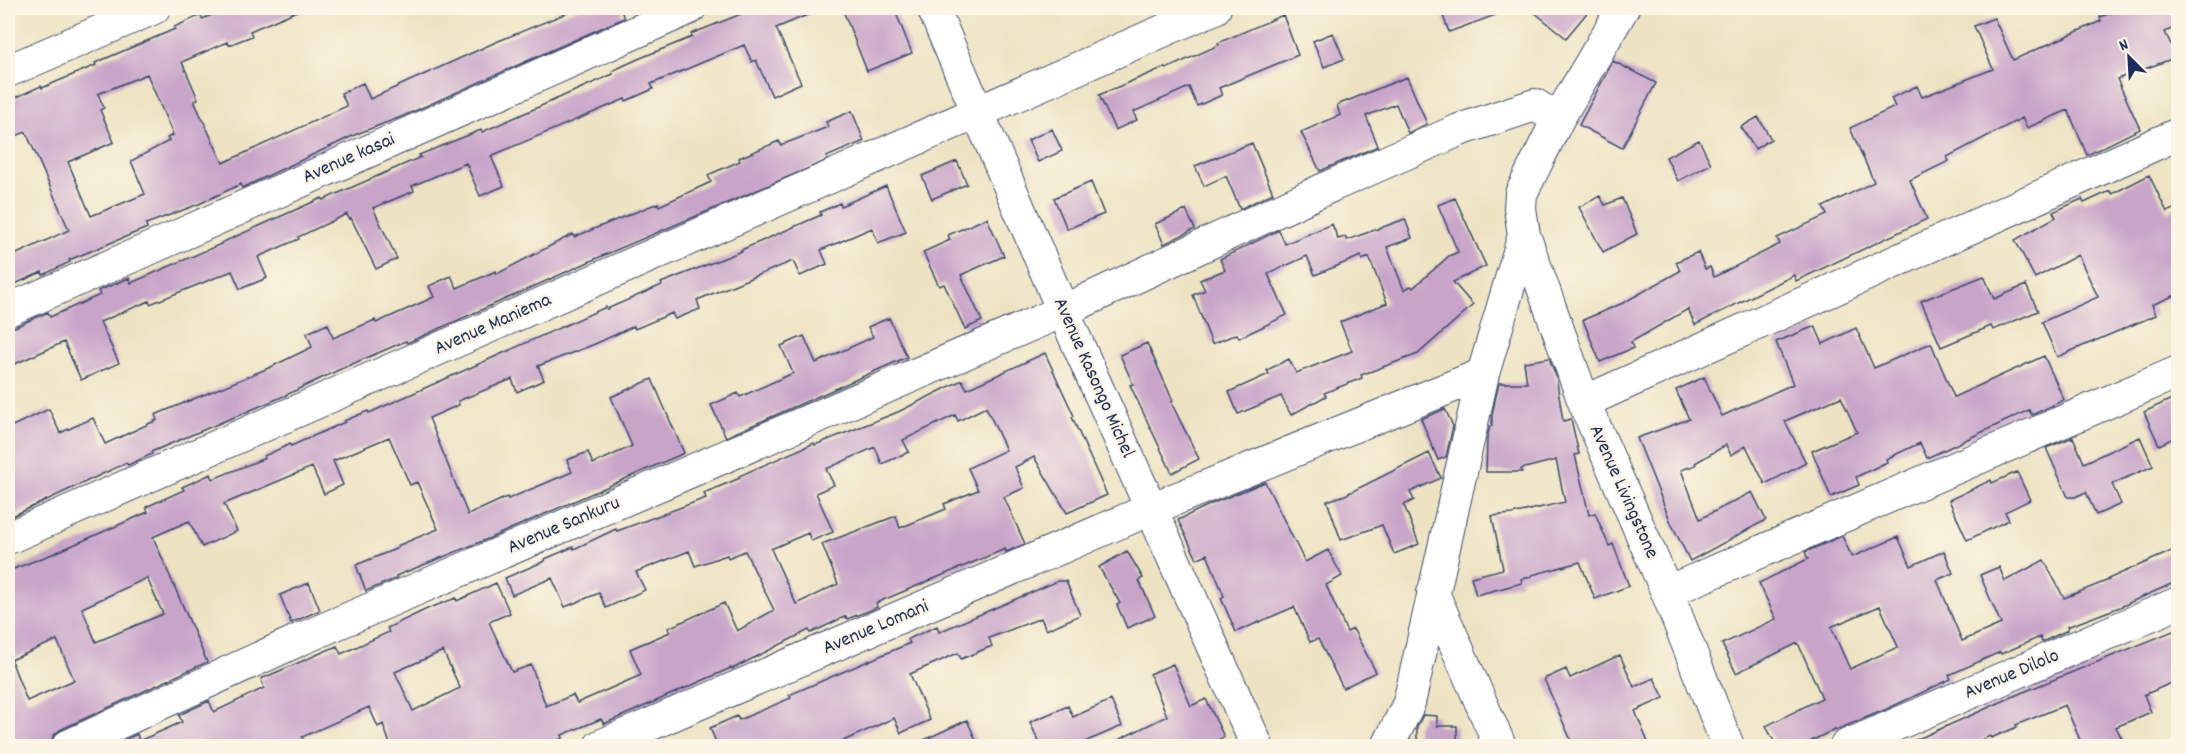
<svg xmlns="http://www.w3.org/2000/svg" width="2186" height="754" viewBox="0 0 2186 754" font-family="Dekko,sans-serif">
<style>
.building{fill:#c8a4c9;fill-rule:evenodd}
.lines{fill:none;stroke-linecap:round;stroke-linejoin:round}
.minor-casing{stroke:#3a4a6d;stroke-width:34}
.minor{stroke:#fff;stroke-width:32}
.labels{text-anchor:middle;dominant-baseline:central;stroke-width:5;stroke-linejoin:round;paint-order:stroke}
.street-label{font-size:20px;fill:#1b2f5e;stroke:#fcf5e5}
</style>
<rect width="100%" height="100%" fill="#fcf5e5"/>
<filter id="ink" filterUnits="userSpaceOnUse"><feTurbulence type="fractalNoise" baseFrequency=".0167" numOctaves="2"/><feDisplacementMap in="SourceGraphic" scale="12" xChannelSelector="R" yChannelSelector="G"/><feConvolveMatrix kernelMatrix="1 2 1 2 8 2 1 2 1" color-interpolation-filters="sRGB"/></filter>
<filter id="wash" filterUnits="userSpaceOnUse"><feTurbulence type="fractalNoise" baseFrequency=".008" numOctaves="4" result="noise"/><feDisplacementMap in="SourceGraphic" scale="24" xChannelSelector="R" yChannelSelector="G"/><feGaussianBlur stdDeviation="1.35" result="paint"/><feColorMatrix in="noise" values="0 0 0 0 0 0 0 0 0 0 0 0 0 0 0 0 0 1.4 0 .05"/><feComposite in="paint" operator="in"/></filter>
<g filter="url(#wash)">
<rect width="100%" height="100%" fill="#ede3c2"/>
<g id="blocks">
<path class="building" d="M229 8H304L250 31 252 36 229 45 227 42 182 62 198 99 194 101 223 163 347 106 341 93 363 83 370 99 496 42 579 8H620L624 18 401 117 359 133 242 188 241 184 199 204 146 224 147 228 69 260 70 262 43 275 42 272 8 287V258L69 230 26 132 8 139V101L41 86 42 88 96 65 95 63 175 29 174 27 201 15 202 19ZM147 74 173 135 167 138 169 141 131 161 145 194 91 216 68 162 114 142 100 110 104 108 98 94Z
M756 8H824L776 28 801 83 772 96 756 60 752 62 744 45 651 84 653 89 626 101 625 99 491 156 504 186 480 196 466 163 412 186 414 191 373 208 397 259 376 269 351 218 349 219 347 214 298 237 299 239 258 257 267 278 240 289 232 271 150 304 149 301 100 322 119 363 81 380 64 342 8 367V328L15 327 48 312 50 317 100 295 98 291 129 278 131 283 221 244V243L322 198 323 200 421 157 419 155 481 130 482 132 613 74 612 71 638 59 692 37 691 34Z
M842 8H894L912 53 867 71Z
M1440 8H1509V10L1449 32Z
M1529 8H1591L1566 38Z
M2123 8H2178V26L2165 32 2177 57 2117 79 2140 129 2087 155 2068 110 2027 128 2022 118 1947 157 1949 161 1910 180 1927 219 1796 281 1794 275 1695 325 1688 309 1631 342 1633 348 1600 362 1583 320 1623 303 1680 271 1676 262 1698 252 1705 269 1710 267 1714 277 1780 244 1777 238 1827 215 1823 207 1874 182 1850 128 1895 107 1891 98 1917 86 1922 97 1993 69 1974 26 1994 18 2013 60 2101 21 2100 17Z
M1283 15 1298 55 1219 88 1222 95 1197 106 1189 87 1133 112 1137 120 1115 130 1099 95 1165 67 1166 69 1219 45 1218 43Z
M1333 33 1344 59 1324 67 1313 41Z
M1613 61 1656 83 1622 148 1579 125Z
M1407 77 1427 124 1408 133 1396 104 1366 116 1378 146 1320 171 1301 132 1340 115 1337 105Z
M852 111 864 141 826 157 828 160 602 256 407 343 406 341 345 367 284 396 151 452 152 454 128 465 126 463 8 518V428L49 409 60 433 93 418 105 444 157 420 155 415 271 367 312 347 307 333 328 324 333 338 375 320 376 323 434 297 429 286 451 276 457 288 496 271 497 274 573 234 574 237 658 203 659 206 711 182 708 175 740 161 739 158 779 141 781 145 828 127 826 122Z
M1758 117 1771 139 1755 149 1741 127Z
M1052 129 1062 151 1038 162 1028 140Z
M1699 140 1711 164 1678 181 1666 157Z
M1252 143 1273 193 1240 209 1226 176 1204 186 1195 166Z
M957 161 967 184 932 199 922 176Z
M2149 175 2167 212 2178 207V294L2152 305 2156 315 2057 357 2042 322 2098 297 2078 255 2035 278 2015 240 2056 217 2053 212 2082 199 2084 203 2110 191 2112 194Z
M1091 182 1104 214 1067 229 1054 198Z
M886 186 906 232 878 243 872 228 821 250 827 264 800 276 793 261 753 277 697 300 700 309 675 319 672 313 635 329 634 326 595 344 538 366 544 380 517 392 512 379 458 401 459 405 429 418 468 515 507 497 508 499 572 472 567 460 588 452 593 464 632 446 611 397 652 379 684 453 490 538 396 576 397 578 366 591 356 565 398 548 397 546 438 529 417 482 410 485 389 437 333 461 343 485 324 494 312 467 224 504 237 531 202 547 189 521 153 537 207 662 60 730 53 736 50 747H8V571L55 553 148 512 146 507 184 490 182 487 211 474 213 479 265 458 264 456 290 444 291 446 345 422 344 421 368 411 369 413 606 307 607 309 662 285 661 283 742 251 741 250 821 215 820 212 840 203 841 206ZM147 578 163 614 96 642 82 608ZM57 640 74 680 27 701 11 660Z
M1600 196 1605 205 1622 198 1637 234 1603 252 1579 207Z
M1455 198 1486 266 1453 282 1473 305 1418 354 1361 375 1362 378 1324 393 1326 396 1291 415 1281 396 1238 414 1229 392 1269 374 1267 370 1289 359 1296 373 1352 351 1340 322 1387 303 1369 257 1362 260 1361 256 1315 275 1307 256 1268 274 1287 315 1239 338 1237 334 1212 344 1193 295 1205 290 1200 280 1225 270 1220 259 1279 230 1285 244 1332 224 1338 239 1345 237 1347 240 1405 219 1412 238 1387 247 1404 290 1411 286 1413 288 1449 256 1458 252 1438 205Z
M1186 210 1195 229 1164 244 1155 224Z
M987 218 1004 256 961 275 982 321 965 329 944 284 939 286 923 252 950 240 948 235Z
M1984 276 1994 299 2026 285 2038 311 1993 330 1991 326 1941 347 1921 301Z
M889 318 907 357 726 437 711 405 738 393 740 397 793 373 781 346 804 336 816 363 873 337 868 327Z
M1815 326 1823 344 1856 328 1874 368 1931 343 1954 397 2044 356 2064 400 2032 415 2029 410 1927 458 1920 443 1886 459 1887 462 1856 477 1859 485 1831 497 1812 451 1857 432 1841 397 1785 421 1806 463 1765 484 1746 446 1731 455 1726 445 1695 463 1696 465 1681 470 1700 519 1752 492 1766 520 1690 561 1672 525 1637 438 1689 419 1676 390 1704 377 1722 416 1793 384 1776 342Z
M1147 343 1173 401 1171 402 1199 459 1172 473 1130 385 1133 384 1120 355Z
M1045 353 1074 416 1072 417 1107 495 1067 513 1034 457 1015 467 1024 488 1004 497 1025 544 1006 552 1005 549 876 603 877 607 868 611 847 619 846 616 811 633 809 630 732 669 731 668 604 724 601 719 562 735 563 738 544 747H391L383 724 378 727 369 707 302 737 307 747H110L137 734 139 741 182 722 179 715 209 701 214 712 264 688 261 679 337 646 341 654 389 632 387 628 427 609 456 598 457 601 496 583 510 613 489 622 512 672 531 665 546 706 573 695 577 703 641 675 630 649 670 632 668 628 724 603 737 631 774 610 745 551 728 558 727 555 695 566 689 551 636 572 645 590 606 608 599 593 565 607 552 578 512 595 505 578 545 561V559L573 547 574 549 616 529 617 531 706 498 704 493 740 478 739 476 814 443 815 445 898 412 962 380 967 389ZM986 407 1006 450 968 468 978 490 944 504 946 509 900 528 896 516 822 544 838 584 796 604 771 549 808 533 811 541 833 532 816 493 834 485 826 469 875 447 882 464 909 452 903 440 955 415 958 421ZM443 651 460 688 413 711 395 672Z
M1549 358 1556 376 1563 421 1571 419 1579 454 1575 455 1589 515 1595 513 1609 546 1613 544 1629 586 1595 599 1580 562 1532 575V576L1521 579 1522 583 1476 595 1471 577 1503 569 1492 516 1512 514 1565 502 1556 460 1521 469 1522 472H1486L1487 438 1490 426H1492V414L1499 383H1527L1524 362Z
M2178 396V436L2159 445 2144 412Z
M1445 409 1453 426 1446 457 1438 460 1421 419Z
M2073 437 2084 463 2140 437 2153 466 2112 484 2121 504 2096 515 2086 492 2075 497H2068L2046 448Z
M1429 453 1441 478 1410 492 1414 500 1404 505 1419 544 1394 554 1382 525 1341 540 1327 501 1345 495Z
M2017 472 2030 500 2005 512 2009 520 1967 540 1949 500 1991 480 1992 483Z
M1265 482 1305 562 1328 550 1342 576 1326 585 1347 632 1353 629 1376 672 1343 688 1318 639 1310 642 1294 607 1236 632 1221 598 1224 596 1207 554 1197 559 1178 520 1211 504Z
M1842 536 1852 557 1898 537 1911 566 1944 551 1953 573 1937 580 1962 641 2001 624 1980 575 1999 567 2005 581 2044 560 2064 598 2109 580 2108 579 2174 550 2178 561V581L2120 607 2067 627 2068 630 2042 642 2040 637 2001 654 2000 652 1949 675 1951 679 1887 709 1836 730 1835 729 1800 747H1777L1766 726 1822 698 1798 643 1736 673 1722 644 1776 619 1759 583 1808 559 1805 552ZM1880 606 1898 647 1850 669 1831 627Z
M1127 551 1143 578 1139 580 1155 616 1127 628 1117 605 1120 603 1099 567Z
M1058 581H1066L1080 615 1046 630 1041 618 989 638 992 646 961 659 958 653 910 674 930 720 901 733 894 718 830 747H718L710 728 737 716 739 720 791 698 789 695 910 643 908 639 937 626 939 632Z
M309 583 320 610 291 623 280 595Z
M2178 629V680L2144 695 2151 712 2116 727 2126 747H2083L2065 705 2016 725 2017 727 1991 738 1990 736 1966 747H1900L2021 693Z
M1620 655 1634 687 1654 678 1664 698 1635 711 1650 747H1574L1544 679 1566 669 1570 678Z
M1173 664 1191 706 1206 699 1224 737 1205 747H1104L1167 716 1150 674Z
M1111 700 1122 726 1073 747H1041L1030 722 1068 706 1073 717Z
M1423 715 1437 716V726H1457V746L1417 745V727Z
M967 720 979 747H909Z"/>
</g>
</g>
<g filter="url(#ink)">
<use href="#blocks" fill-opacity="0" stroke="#3a4a6d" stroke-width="1.5"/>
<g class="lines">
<g class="minor-casing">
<path id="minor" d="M933 8 1063 311 1257 746
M8 71 154 8
M1524 235 1584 402 1667 592 1728 746
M8 310 151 248 690 8
M1584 402 2178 134
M8 538C409 359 814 188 1215 8
M1667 592 2178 372
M1433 593 1500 746
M68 746 301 639 1063 311 1331 186 1459 130 1535 105 1558 119
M600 746 1151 509 1483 374
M1388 746 1409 703 1483 374 1524 235 1520 208 1521 194 1558 119 1623 8
M1846 746 2178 603"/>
</g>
<use href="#minor" class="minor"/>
</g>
</g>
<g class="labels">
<g class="street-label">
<text transform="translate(349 159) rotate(-24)">Avenue kasai</text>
<text transform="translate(493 325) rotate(-24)">Avenue Maniema</text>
<text transform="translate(1093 378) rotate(66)">Avenue Kasongo Michel</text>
<text transform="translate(1623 492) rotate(66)">Avenue Livingstone</text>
<text transform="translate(564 526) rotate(-23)">Avenue Sankuru</text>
<text transform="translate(876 628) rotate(-23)">Avenue Lomani</text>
<text transform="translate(2012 675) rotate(-23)">Avenue Dilolo</text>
</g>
</g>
<rect width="2186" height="754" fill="none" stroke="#fcf5e5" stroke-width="30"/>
<g transform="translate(2129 57) rotate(336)" stroke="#fcf5e5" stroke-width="4.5" paint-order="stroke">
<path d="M0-4.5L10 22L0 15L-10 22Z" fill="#1b2f5e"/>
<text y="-9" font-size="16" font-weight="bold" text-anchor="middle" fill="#1b2f5e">N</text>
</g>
</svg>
